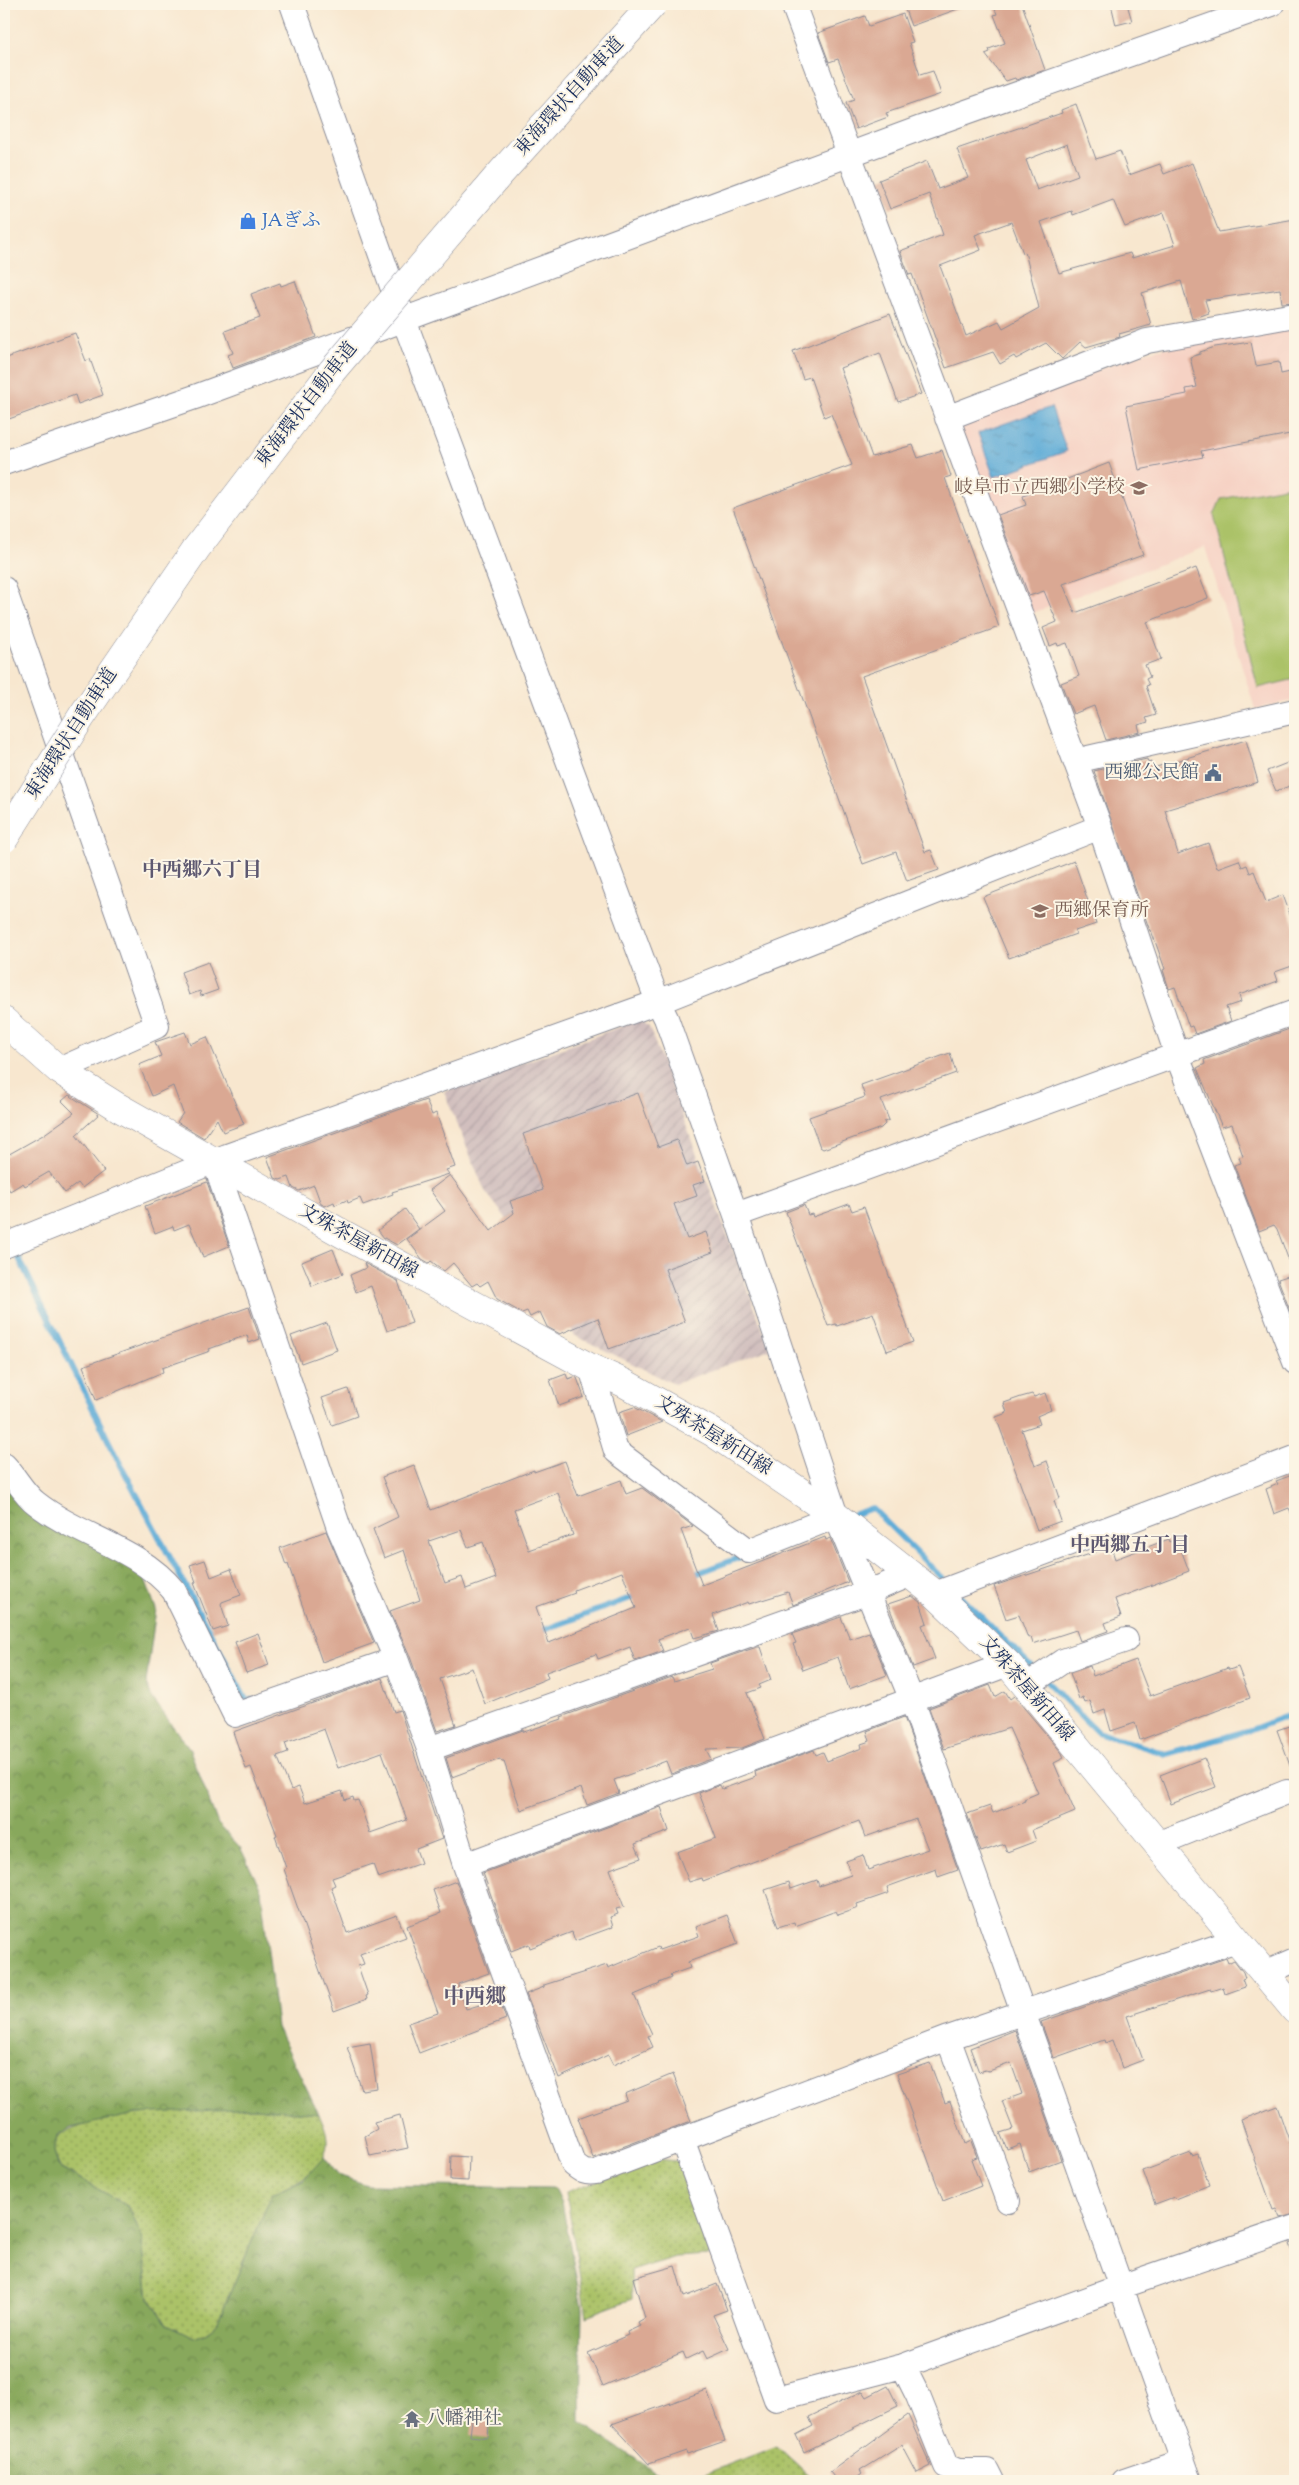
<svg xmlns="http://www.w3.org/2000/svg" width="1299" height="2485" viewBox="0 0 1299 2485" font-family="'Sorts Mill Goudy','Noto Serif JP',serif">
<style>
.built{fill:#f6d2c4}
.industrial{fill:url(#industrial-furrows)}
.grass{fill:url(#grass-dots);stroke:#637863}
.forest{fill:url(#forest-crowns);stroke:#526c5d}
.garden{fill:#abc268;stroke:#637863}
.water{fill:url(#water-ripples);stroke:#3c6e9a}
.lines{fill:none;stroke-linecap:round;stroke-linejoin:round}
.stream{stroke:#5eacd7;stroke-width:6}
.building{fill:#daa893;fill-rule:evenodd}
.street-casing{stroke:#8a8b96;stroke-width:26}
.secondary-casing{stroke:#8a8b96;stroke-width:29}
.street{stroke:#fff;stroke-width:24}
.secondary{stroke:#fff;stroke-width:28}
.highway-bridge-casing{stroke:#8a8b96;stroke-width:29;stroke-linecap:butt}
.highway-bridge{stroke:#fff;stroke-width:28}
.labels{text-anchor:middle;dominant-baseline:central;stroke-width:4;stroke-linejoin:round;paint-order:stroke}
.street-label{font-size:19px;fill:#1b2f5e;stroke:#fcf5e5}
.shop-label{font-size:19px;fill:#366cbe;stroke:#fcf5e5;text-anchor:start}
.education-label{font-size:19px;fill:#785e54;stroke:#fcf5e5;text-anchor:end}
.service-label{font-size:19px;fill:#4e5e75;stroke:#fcf5e5;text-anchor:end}
.worship-label{font-size:19px;fill:#5b616d;stroke:#fcf5e5;text-anchor:start}
.neighbourhood-label{font-size:20px;font-weight:bold;fill:#5e5971;stroke:#fcf5e5}
.quarter-label{font-size:21px;font-weight:bold;fill:#5e5971;stroke:#fcf5e5}
</style>
<defs>
<pattern id="industrial-furrows" width="10" height="10" patternUnits="userSpaceOnUse" patternTransform="scale(1.25)"><rect width="10" height="10" fill="#d1bfbe"/><path d="M-1 1l2-2M0 10L10 0M9 11l2-2" fill="none" stroke="#b3a4a6"/></pattern>
<pattern id="grass-dots" width="8" height="8" patternUnits="userSpaceOnUse" patternTransform="scale(1.25)"><rect width="8" height="8" fill="#abc268"/><path d="M2 2h.1M6 6h.1" fill="none" stroke="#8a9e59" stroke-width="1.8" stroke-linecap="round"/></pattern>
<pattern id="forest-crowns" width="20" height="18" patternUnits="userSpaceOnUse" patternTransform="scale(1.25)"><rect width="20" height="18" fill="#88a85c"/><path d="M2 6a3 3 0 1 1 6 0M12 15a3 3 0 1 1 6 0" fill="none" stroke="#6e894f"/></pattern>
<pattern id="water-ripples" width="26" height="14" patternUnits="userSpaceOnUse" patternTransform="scale(1.25)"><rect width="26" height="14" fill="#5eacd7"/><path d="M2 4q2-2 4 0t4 0M15 11q2-2 4 0t4 0" fill="none" stroke="#4d8cb2"/></pattern>
</defs>
<rect width="100%" height="100%" fill="#fcf5e5"/>
<filter id="ink" filterUnits="userSpaceOnUse"><feTurbulence type="fractalNoise" baseFrequency=".02" numOctaves="2"/><feDisplacementMap in="SourceGraphic" scale="10" xChannelSelector="R" yChannelSelector="G"/><feConvolveMatrix kernelMatrix="1 2 1 2 8 2 1 2 1" color-interpolation-filters="sRGB"/></filter>
<filter id="wash" filterUnits="userSpaceOnUse"><feTurbulence type="fractalNoise" baseFrequency=".0096" numOctaves="4" result="noise"/><feDisplacementMap in="SourceGraphic" scale="20" xChannelSelector="R" yChannelSelector="G"/><feGaussianBlur stdDeviation="1.12" result="paint"/><feColorMatrix in="noise" values="0 0 0 0 0 0 0 0 0 0 0 0 0 0 0 0 0 1.4 0 .05"/><feComposite in="paint" operator="in"/></filter>
<g filter="url(#wash)">
<rect width="100%" height="100%" fill="#f8e7cf"/>
<path class="built" d="M1295 325V700L1255 709 1205 547 1030 614 959 429 964 419 1149 351Z"/>
<path class="industrial" d="M639 1020 649 1027 770 1349 674 1384 574 1335 541 1263 485 1191 444 1092Z"/>
<path class="grass" d="M255 2108 319 2114C322 2122 327 2132 327 2140 329 2169 294 2184 272 2194L219 2319 210 2331 194 2337 166 2324 149 2297 141 2235 129 2207 60 2167 54 2152 57 2137C104 2108 199 2111 255 2108Z
M658 2159 677 2161 710 2255 676 2257 631 2271 632 2299 586 2316 566 2192Z
M777 2446 815 2481H686Z"/>
<path class="forest" d="M4 1483 143 1573 156 1609 146 1683 151 1696 190 1750 218 1824 240 1847 261 1890 277 2027 319 2114 255 2108 135 2114 71 2128 57 2136 54 2152 59 2167 129 2207 141 2235 149 2298 166 2324 194 2337 210 2331 219 2319 272 2194 304 2179 324 2157 338 2175 367 2185 555 2188 562 2203 582 2308 580 2422 669 2481H4Z"/>
<path class="garden" d="M1295 485V679L1258 688 1214 515 1221 499Z"/>
<path class="water" d="M1051 407 1067 451 994 477 978 433Z"/>
<g class="lines">
<path class="stream" d="M12 1251 15 1250 116 1456 247 1702 251 1700
M850 1516 872 1508 947 1583
M690 1576 746 1555
M956 1592 1038 1673
M538 1632 639 1595
M1045 1680 1097 1732 1166 1754 1251 1730 1295 1713"/>
</g>
<g id="blocks">
<path class="building" d="M903 4H965L966 6 911 26Z
M993 4H1022L1045 70 1016 80 1015 78 1006 81 985 54 990 52 989 49 1005 43 994 15 997 14Z
M1111 4H1127L1132 21 1116 25Z
M903 14 913 42 909 43 920 75 933 71 941 94 886 113 888 117 856 129 846 103 854 100 838 59 829 62 818 33 865 16 869 26Z
M1076 104 1096 159 1120 151 1129 175 1160 164 1164 174 1192 163 1219 232 1295 219V302L1282 303 1280 289 1205 300 1209 313 1192 319 1181 281 1142 293 1151 325 1119 334 1120 337 1086 347 1080 342 1062 359 1046 343 1016 359 1014 356 1000 364 993 352 946 368 912 274 909 275 900 251 943 235 929 194 890 209 879 180 927 161 938 189 968 178 957 149 1062 113 1061 110ZM1067 144 1078 175 1037 190 1026 160ZM1113 200 1125 227 1164 213 1175 245 1132 258 1130 253 1059 273 1041 222 1072 211 1073 215ZM1011 222 1023 253 1025 252 1039 308 1003 328 999 321 966 336 940 266 981 250 975 235Z
M295 281 316 337 233 368 228 355 233 353 225 331 260 318 251 294 280 283 281 286Z
M890 314 921 394 898 402 880 353 840 368 872 457 913 445 918 458 942 450 951 476 945 478 999 627 862 676 925 852 931 850 939 870 907 881 896 852 863 864 733 508 852 465 831 414 824 417 810 377 803 379 793 351Z
M75 333 86 361 90 359 103 395 78 404 75 395 9 419 4 407V359Z
M1251 342 1256 366 1279 362 1281 374 1295 371V433L1201 451 1203 457 1139 470 1126 406 1187 394 1186 389 1197 387 1190 357 1200 354V352L1215 347Z
M1109 463 1143 555 1063 584 1075 613 1196 568 1208 598 1147 622 1161 659 1145 665 1150 677 1146 679 1149 685 1146 686 1156 715 1146 718 1148 722 1138 725 1140 732 1106 740 1094 706 1073 714 1061 683 1079 676 1067 643 1058 646 1057 643 1050 646 1043 628 1057 622 1044 591 1029 596 998 515 1026 505 1023 496Z
M1246 740 1258 782 1165 810 1178 854 1208 843 1217 868 1239 860 1242 867 1247 865 1250 873 1254 871 1266 902 1283 895 1295 928V965L1275 972 1278 981 1239 995 1241 1002 1226 1007 1231 1021 1195 1034 1192 1026 1189 1027 1175 987 1169 989 1163 970 1165 969 1151 930 1150 931 1094 771 1147 759 1148 763 1151 762 1153 768Z
M1295 760V784L1276 791 1267 771Z
M1074 861 1096 924 1075 931 1076 934 1009 958 983 897Z
M208 962 218 990 201 996 200 991 189 995 181 972Z
M1295 1027V1324L1278 1279 1294 1274 1277 1229 1274 1225 1259 1231 1234 1165 1241 1163 1239 1157 1243 1156 1232 1124 1222 1127 1197 1068 1205 1064 1204 1060Z
M185 1032 190 1044 207 1037 244 1124 223 1132 217 1119 204 1138 177 1122 183 1113 173 1086 152 1096 139 1065 161 1056 155 1042Z
M950 1053 956 1073 881 1100 889 1120 884 1122 885 1124 881 1128 823 1149 820 1147 809 1117 865 1097 861 1085Z
M638 1093 658 1147 677 1140 687 1166 698 1162 705 1181 693 1185 697 1196 674 1204 687 1239 706 1232 713 1252 665 1269 685 1322 609 1349 598 1318 560 1334 547 1327 540 1312 530 1317 527 1311 522 1313 497 1299 488 1281 480 1286 477 1283 472 1286 453 1263 444 1271 431 1261 429 1263 422 1259 407 1239 445 1211 430 1190 450 1175 491 1231 514 1213 510 1201 543 1190 523 1134Z
M69 1095 99 1114 76 1135 104 1171 82 1188 78 1183 65 1193 49 1172 25 1186 23 1183 10 1191 4 1181V1157L43 1135 74 1113 62 1101Z
M426 1100 432 1115 436 1113 455 1167 446 1170 449 1174 392 1192 393 1194 363 1205 360 1198 348 1203 347 1200 335 1205 334 1202 325 1206 321 1204 314 1185 299 1191 293 1188 289 1177 280 1180 275 1178 267 1157Z
M207 1182 229 1246 203 1257 189 1224 174 1230 173 1226 155 1233 145 1206Z
M849 1204 852 1211 864 1207 913 1342 887 1351 873 1313 837 1326 836 1324 828 1326 786 1212 804 1205 808 1215 812 1214 813 1217Z
M405 1209 419 1229 397 1245 384 1238 378 1230Z
M333 1249 343 1274 312 1286 302 1262Z
M364 1263 398 1281 412 1323 387 1331 371 1286 356 1292 350 1275 366 1268Z
M249 1307 260 1339 249 1343 247 1335 209 1349 210 1351 162 1368 163 1372 96 1400 83 1366Z
M327 1323 337 1350 301 1363 291 1336Z
M566 1374 568 1379 574 1377 577 1378 584 1397 559 1406 550 1380Z
M348 1389 357 1416 332 1425 322 1398Z
M1045 1393 1051 1410 1037 1416 1040 1424 1022 1430 1035 1466 1047 1461 1060 1498 1054 1501 1061 1521 1037 1530 996 1417 1007 1413 1004 1403 1021 1397 1032 1394 1034 1397Z
M634 1407 662 1422 626 1436 619 1412Z
M565 1461 578 1496 621 1480 626 1494 642 1488 693 1526 681 1530 702 1585 825 1537 826 1540 830 1538 848 1582 793 1605 788 1592 749 1604 748 1602 713 1615 719 1631 694 1638 690 1627 658 1639 663 1651 635 1661 630 1647 598 1659 596 1654 546 1672 548 1678 485 1704 472 1668 440 1679 456 1725 437 1731 409 1654 390 1611 420 1600 404 1550 384 1558 373 1529 398 1517 382 1477 414 1465 431 1510 534 1470V1472ZM558 1493 573 1535 529 1550 514 1509ZM461 1530 468 1547 483 1542 496 1578 466 1589 462 1577 445 1583 429 1541ZM622 1572 636 1608 549 1643 536 1607 575 1593 574 1590Z
M1295 1474V1522L1289 1508 1274 1514 1266 1489 1278 1484 1276 1481Z
M326 1531 374 1643 322 1662 288 1564 286 1565 280 1548Z
M1169 1539 1170 1542 1177 1539 1189 1571 1115 1599 1121 1617 1105 1623 1108 1631 1080 1641 1076 1630 1033 1644 1031 1637 1028 1638 1019 1615 1006 1619 994 1586 1111 1547 1115 1559Z
M205 1560 211 1577 231 1569 241 1595 222 1602 221 1604 228 1626 213 1631 194 1583 196 1582 190 1565Z
M912 1596 920 1602 927 1623 922 1625 935 1659 913 1667 888 1604Z
M841 1617 850 1639 869 1632 887 1675 849 1689 838 1657 803 1670 793 1644 796 1643 792 1634Z
M258 1633 269 1665 246 1673 235 1642Z
M757 1647H760L771 1680 759 1685 761 1688 747 1693 765 1739 742 1748 706 1749 711 1759 671 1774 666 1761 614 1780 619 1793 587 1805 581 1788 521 1810 504 1762H502L500 1759 452 1777 446 1758 523 1730 524 1732 562 1719 561 1717 672 1677 674 1681 712 1669 710 1663Z
M1136 1660 1150 1696 1228 1668 1229 1670 1238 1667 1250 1698 1140 1740 1135 1723 1111 1731 1105 1710 1094 1714 1090 1701 1085 1703 1083 1697 1079 1699 1070 1673 1090 1666 1093 1676Z
M382 1678 394 1712 400 1710 442 1839 416 1849 421 1863 378 1878 373 1864 332 1878 335 1885 331 1887 347 1933 397 1915 406 1937 360 1954 364 1964 358 1966 368 1995 366 1996 367 1999 334 2011 284 1869 286 1868 275 1836 277 1835 251 1767 246 1769 233 1732ZM324 1729 338 1768 382 1752 407 1820 370 1833 358 1800 354 1801 353 1797 345 1800 342 1791 305 1803 299 1787 291 1790 277 1756 288 1752 285 1743Z
M990 1685 995 1697 1005 1691 1010 1699 1014 1696 1062 1753 1064 1758 1054 1763 1075 1812 1032 1830 1036 1841 1007 1852 1004 1844 981 1852 967 1814 990 1806 993 1813 1025 1801 1024 1799 1038 1793 1009 1728 944 1749 929 1708Z
M904 1717 958 1870 938 1877 936 1869 887 1887 889 1893 857 1904 858 1908 838 1915 836 1911 795 1926 794 1922 778 1927 765 1890 789 1882 791 1889 817 1880 819 1886 851 1875 846 1861 863 1855 868 1870 928 1849 916 1819 865 1837 859 1821 703 1881 702 1878 689 1882 677 1852 716 1838 699 1793 720 1785 722 1789 756 1777 755 1772 814 1750 816 1755 823 1752 827 1761 862 1748 861 1744 870 1741 867 1731Z
M1295 1724V1774H1293L1277 1730Z
M1204 1758 1216 1787 1171 1804 1160 1775Z
M661 1807 669 1831 635 1844 641 1858 610 1869 624 1907 616 1909 618 1914 610 1917 613 1927 575 1941 572 1932 530 1948 529 1944 511 1951 483 1873Z
M456 1881 489 1973 458 1984 466 2009 499 1999 506 2019 419 2053 408 2023 438 2013 407 1926 441 1913 433 1890Z
M727 1915 738 1944 688 1962 690 1968 670 1975 671 1978 659 1983 660 1984 634 1995 652 2034 648 2036 653 2047 613 2065 608 2055 559 2078 526 1994 544 1987V1985L607 1965 608 1968 658 1947 659 1950 699 1936 696 1927Z
M1226 1958 1228 1963 1234 1960 1243 1972 1245 1978 1242 1979 1245 1987 1225 1994 1223 1987 1211 1991 1210 1989 1127 2016 1143 2060 1122 2068 1112 2040 1105 2043 1104 2040 1054 2058 1041 2022Z
M1015 2030 1061 2160 1029 2172 1020 2144 1007 2149 1000 2133 1013 2129 1002 2101 1022 2094 1011 2063 989 2071 985 2070 979 2072 970 2048Z
M370 2043 377 2088 362 2090 347 2047Z
M930 2063 945 2103 950 2101 965 2144 971 2141 977 2157 971 2159 981 2186 943 2201 897 2074Z
M673 2074 691 2121 593 2158 578 2118 627 2100 625 2094Z
M1277 2106 1290 2143 1295 2142V2214L1280 2218 1276 2209 1273 2210 1241 2120Z
M400 2115 408 2148 370 2156 365 2136 377 2129 374 2122Z
M1191 2153 1192 2156 1198 2154 1209 2185 1175 2199 1174 2197 1155 2204 1143 2171Z
M451 2156 469 2157 468 2181 450 2180Z
M1295 2241V2254L1293 2255 1289 2244Z
M675 2266 684 2297 717 2284 727 2310 713 2315 729 2349 707 2359 703 2351 686 2359 683 2352 603 2386 588 2353 628 2335 627 2332 640 2326 638 2322 645 2318 633 2278Z
M888 2386 898 2406 804 2452 796 2435 813 2426 809 2417 863 2391 867 2397Z
M707 2390 725 2441 687 2454 686 2451 649 2464 612 2424Z
M473 2410 490 2412 488 2438 470 2436Z
M908 2415 931 2466 917 2473 902 2445 860 2471 862 2474 853 2481H837L830 2472Z"/>
</g>
</g>
<g filter="url(#ink)">
<use href="#blocks" fill-opacity="0" stroke="#8a8b96" stroke-width="1"/>
<g class="lines">
<g class="street-casing">
<path id="street" d="M292 4 404 320 658 1002 666 1018 736 1215 836 1516 912 1700 1190 2481
M793 4 1100 827 1177 1055 1295 1362
M947 418 1147 341 1295 315
M4 463 195 397 921 128 1272 4
M4 589 157 1026 59 1070
M1075 761 1295 711
M215 1163 339 1528 396 1659 429 1749 465 1865 573 2164C582 2171 585 2174 596 2172L948 2038 1237 1940
M736 1215 1295 1012
M4 1246 227 1156 658 1002 1100 827
M591 1368 616 1451 749 1551 836 1516
M4 1465C15 1476 23 1493 36 1503 79 1537 138 1547 174 1591L235 1715 396 1659
M935 1594 1295 1458
M1026 1686 1063 1661 1126 1640
M429 1749 869 1592 909 1575
M1157 1844 1287 1792
M465 1865 1008 1664
M1265 1973 1295 1960
M948 2038 1008 2201
M682 2139 776 2399 903 2366 1120 2287 1295 2227
M903 2366 918 2396 946 2466 958 2471H987L992 2481
M1124 2481 1183 2461"/>
</g>
<g class="secondary-casing">
<path id="secondary" d="M4 1021 59 1070 118 1107 343 1234 591 1368 624 1383 712 1432 836 1516 935 1594 1008 1664 1295 2010"/>
</g>
<use href="#street" class="street"/>
<use href="#secondary" class="secondary"/>
<g class="highway-bridge-casing">
<path id="highway-bridge" d="M4 839 82 716 196 549 332 371 499 175 653 4"/>
</g>
<use href="#highway-bridge" class="highway-bridge"/>
</g>
</g>
<defs>
<g id="shop-bare" transform="scale(1.35)"><path d="M-5-2.5h2.3a2.7 3.5 0 0 1 5.4 0H5L5.5 6h-11ZM-1.5-2.5h3a1.5 2.3 0 0 0-3 0Z" fill="#3f7fe0" stroke="#fcf5e5" stroke-width="2.5" paint-order="stroke"/></g>
<g id="school-bare" transform="scale(1.35)"><path d="M0-5L7-2L0 1L-7-2ZM-4 1L0 2.5L4 1V4Q0 6-4 4Z" fill="#8d6e63" stroke="#fcf5e5" stroke-width="2.5" paint-order="stroke"/></g>
<g id="civic-bare" transform="scale(1.35)"><path d="M-.6-6.5H3V-4.5H.6V-3L4-1V1h2V6H-6V1h2V-1L-.6-3ZM-1.2 2.5V6h2.4V2.5Z" fill="#5c6f8a" stroke="#fcf5e5" stroke-width="2.5" paint-order="stroke"/></g>
<g id="temple-bare" transform="scale(1.35)"><path d="M0-6L5-2H3V0L6.5 2.5H4V6H1.5V3h-3V6H-4V2.5H-6.5L-3 0V-2H-5Z" fill="#6b7280" stroke="#fcf5e5" stroke-width="2.5" paint-order="stroke"/></g>
</defs>
<g fill-rule="evenodd">
<use href="#shop-bare" x="248" y="221"/>
<use href="#school-bare" x="1139" y="488"/>
<use href="#civic-bare" x="1213" y="773"/>
<use href="#school-bare" x="1040" y="911"/>
<use href="#temple-bare" x="412" y="2419"/>
</g>
<g class="labels">
<g class="street-label">
<text transform="translate(570 97) rotate(-48)">東海環状自動車道</text>
<text transform="translate(307 405) rotate(-52)">東海環状自動車道</text>
<text transform="translate(72 734) rotate(-57)">東海環状自動車道</text>
<text transform="translate(358 1242) rotate(29)">文殊茶屋新田線</text>
<text transform="translate(713 1436) rotate(32)">文殊茶屋新田線</text>
<text transform="translate(1026 1689) rotate(49)">文殊茶屋新田線</text>
</g>
<g class="shop-label">
<text x="262" y="221">JAぎふ</text>
</g>
<g class="education-label">
<text x="1125" y="488">岐阜市立西郷小学校</text>
<text x="1054" y="911" text-anchor="start">西郷保育所</text>
</g>
<g class="service-label">
<text x="1199" y="773">西郷公民館</text>
</g>
<g class="worship-label">
<text x="426" y="2419">八幡神社</text>
</g>
<g class="neighbourhood-label">
<text x="202" y="871">中西郷六丁目</text>
<text x="1130" y="1546">中西郷五丁目</text>
</g>
<g class="quarter-label">
<text x="475" y="1998">中西郷</text>
</g>
</g>
<rect width="1299" height="2485" fill="none" stroke="#fcf5e5" stroke-width="20"/>
</svg>
